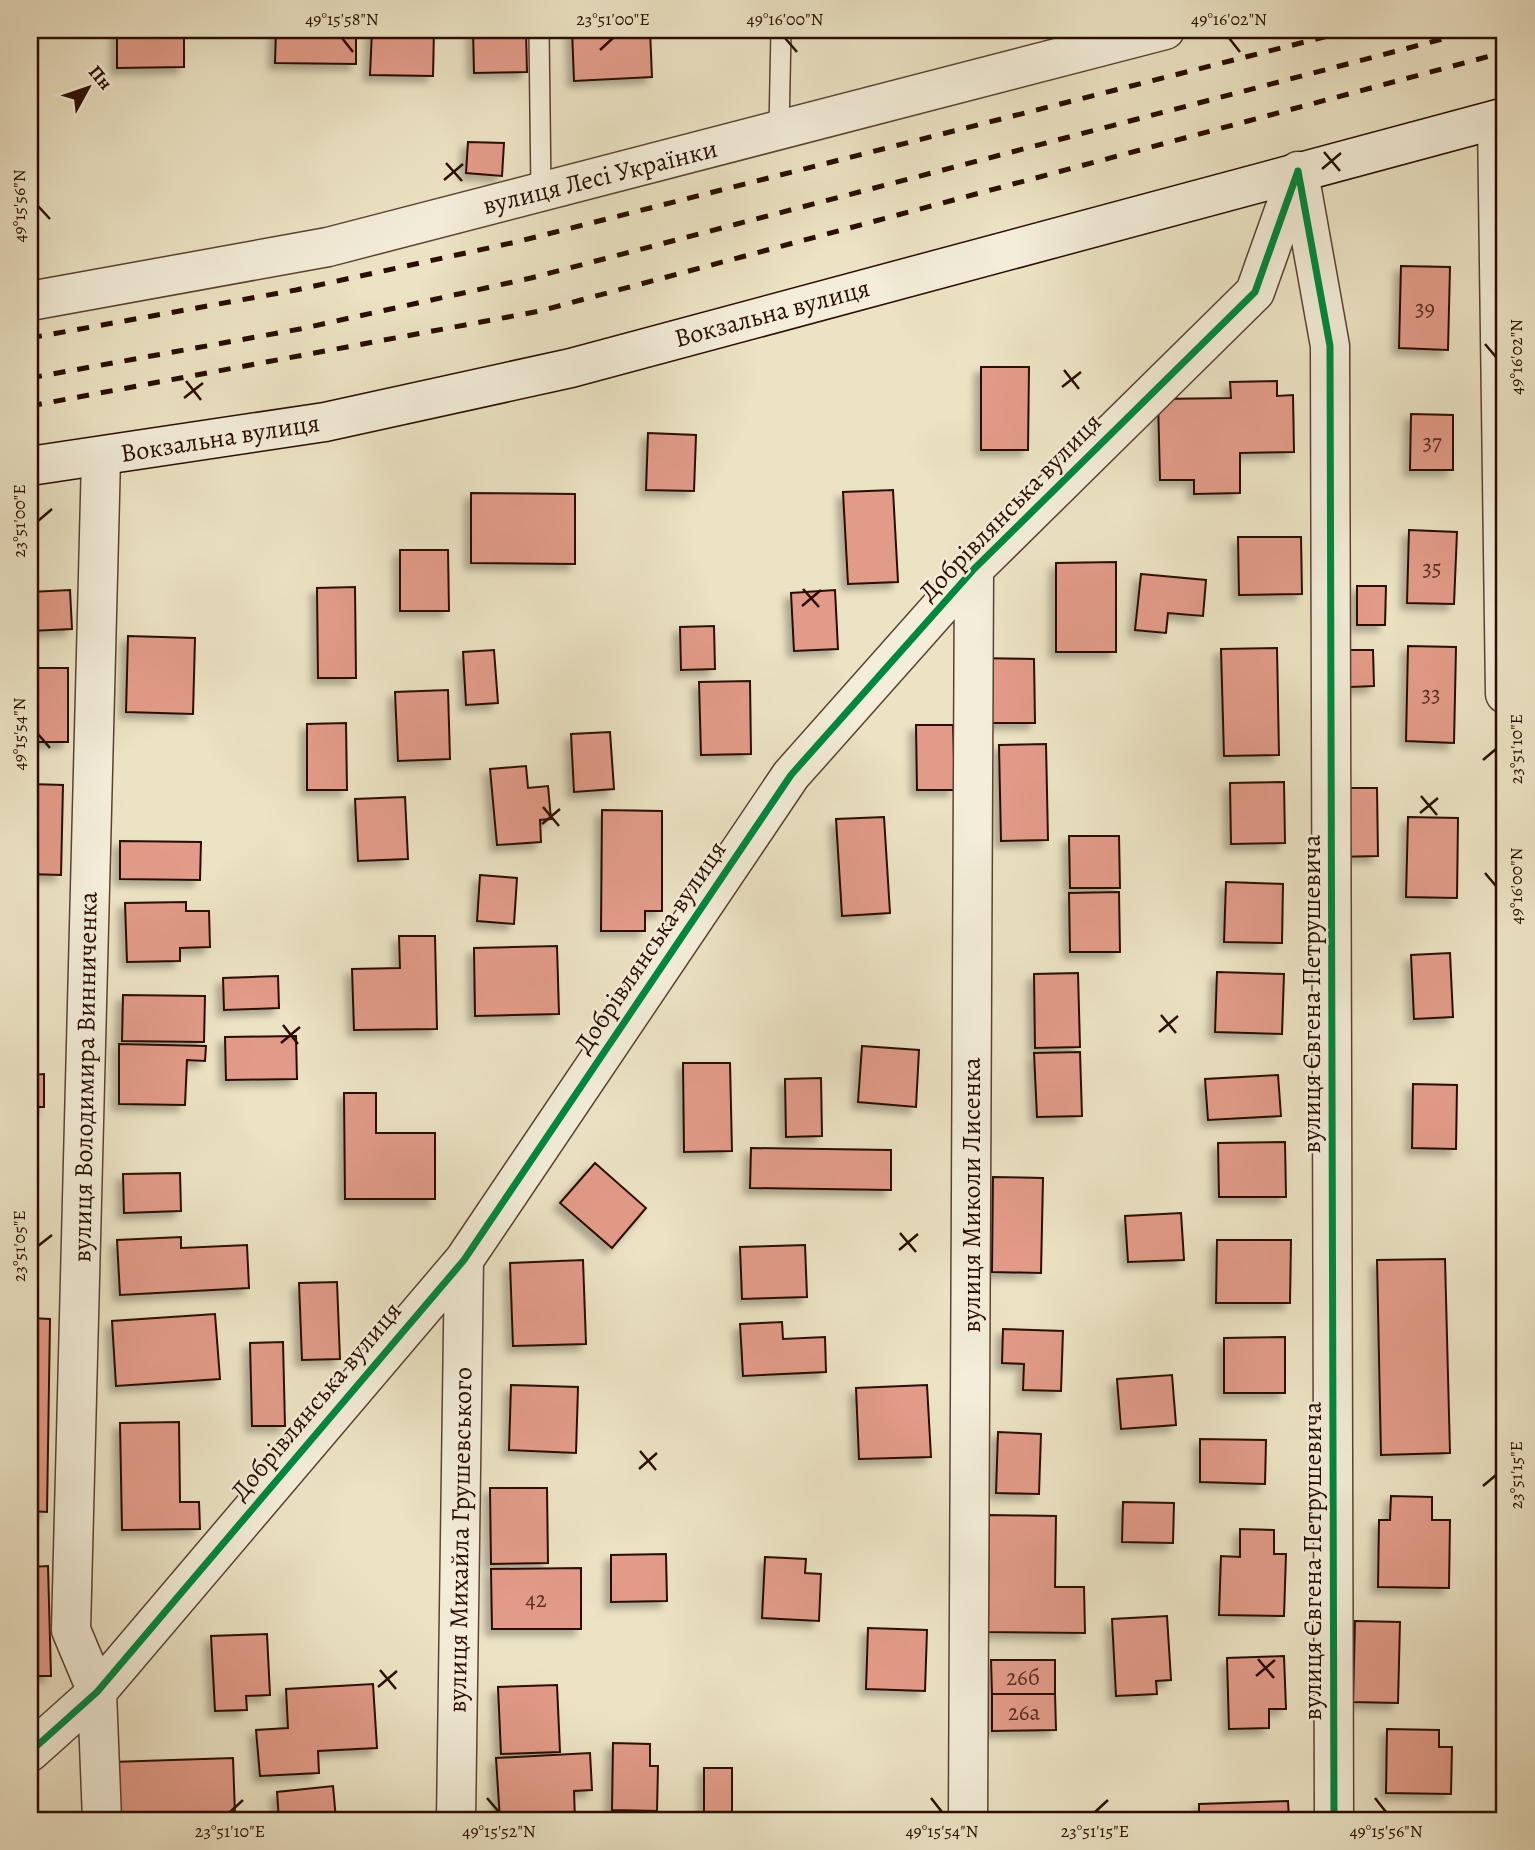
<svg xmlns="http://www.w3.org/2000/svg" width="1535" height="1850" viewBox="0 0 1535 1850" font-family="Alegreya,serif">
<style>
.building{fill:#e29b88;stroke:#2a0d00;stroke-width:2;filter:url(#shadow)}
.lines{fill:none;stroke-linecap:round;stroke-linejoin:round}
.lane-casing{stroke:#5a4231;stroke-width:22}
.street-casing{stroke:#5a4231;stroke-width:41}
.secondary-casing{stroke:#2a0d00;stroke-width:41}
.lane{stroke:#f3edd9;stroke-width:19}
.street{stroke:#f3edd9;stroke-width:38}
.secondary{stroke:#f3edd9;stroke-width:38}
.rail{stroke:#2a0d00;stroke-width:5;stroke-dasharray:12 12;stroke-linecap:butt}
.cycleway-casing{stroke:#f3edd9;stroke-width:11}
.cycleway{stroke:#00873e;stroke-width:7}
.ticks{fill:none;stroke:#2a0d00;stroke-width:2.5}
.labels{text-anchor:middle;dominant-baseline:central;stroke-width:5;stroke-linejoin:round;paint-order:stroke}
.number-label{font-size:23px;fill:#583022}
.street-label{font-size:26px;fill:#2a0d00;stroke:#f3edd9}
.neatline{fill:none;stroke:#2a0d00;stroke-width:2.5}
.ticks-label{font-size:18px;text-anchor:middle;fill:#2a0d00}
</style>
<defs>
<filter id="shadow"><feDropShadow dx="-6" dy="6" stdDeviation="3.5" flood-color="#0004"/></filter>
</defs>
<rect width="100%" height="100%" fill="#ece3c4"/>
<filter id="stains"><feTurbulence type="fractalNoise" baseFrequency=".00286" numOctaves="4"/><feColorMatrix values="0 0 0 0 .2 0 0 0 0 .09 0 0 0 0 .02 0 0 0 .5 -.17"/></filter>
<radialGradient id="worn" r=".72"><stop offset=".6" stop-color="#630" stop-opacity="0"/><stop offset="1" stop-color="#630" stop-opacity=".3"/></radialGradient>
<path class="building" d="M117 30H184V67L117 68Z
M276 30H356V64L275 63Z
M372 30H434L433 76 370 75Z
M473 30H526L527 72 474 73Z
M572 30H650L652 77 574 81Z
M468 142 504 143 502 176 466 173Z
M1401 266 1450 267 1448 350 1399 348Z
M981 367H1029L1028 450H981Z
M1277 381V396L1293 395 1294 452 1240 453V493L1194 494V480H1160L1158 399 1231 398 1230 382Z
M1411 414 1453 415V470H1410Z
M648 433 696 435 694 491 646 490Z
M893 490 898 582 848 584 843 492Z
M471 493 575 494V564L471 563Z
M1409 530 1457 532 1454 604 1407 603Z
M1238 537H1301L1302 594 1239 595Z
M400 550H448L449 611H400Z
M1116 562V652H1056V563Z
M1141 574 1206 580 1203 616 1168 613 1166 633 1135 630Z
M1357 586H1386L1385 625H1357Z
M355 587 356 678H318L317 588Z
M70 590 72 629 30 631V592Z
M835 590 838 649 794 651 791 593Z
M714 626 715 669 681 670 680 627Z
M128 636 195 638 193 714 126 712Z
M1408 646 1456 647 1454 743 1406 741Z
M1277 648 1279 755 1224 756 1221 649Z
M494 650 498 703 466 705 463 652Z
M1350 650H1373L1374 686 1350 687Z
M977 658 1034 659 1035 723H977Z
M30 668H68V742H30Z
M750 681 751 754 701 755 699 682Z
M448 690 450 759 398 761 395 692Z
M346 723 347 790H307V724Z
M916 725H953L955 790H917Z
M610 732 614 789 574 792 571 734Z
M1046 744 1048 840 1001 841 999 745Z
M526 766 528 788 548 786 551 819 540 820 541 842 497 845 490 769Z
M1284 782 1285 843 1231 844 1230 783Z
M30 784 63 785 61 875 30 874Z
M1333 788H1377L1378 856 1334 857Z
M405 797 408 859 358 861 355 799Z
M602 810 662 811V911H645V931H601Z
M884 817 890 913 842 916 836 819Z
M1408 817 1458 818 1457 898 1406 897Z
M1069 836H1119L1120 888H1070Z
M120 841 201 842 200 880 120 879Z
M480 875 517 878 514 924 477 921Z
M1226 882 1283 884 1282 943 1224 942Z
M1119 892 1120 952H1070L1069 893Z
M186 902V911H209L210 947 180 948V961L127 962 125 903Z
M399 936H435L437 1029 354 1030 352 969 400 968Z
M557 946 559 1014 475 1016 474 948Z
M1450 953 1453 1017 1414 1019 1411 955Z
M1217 972 1284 974 1282 1034 1215 1032Z
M1078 973 1080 1047 1035 1048 1034 974Z
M278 976 279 1008 224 1010 223 978Z
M123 995 205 996 204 1042 122 1041Z
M296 1036 297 1079 226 1080 225 1037Z
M119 1044 206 1046 205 1061 187 1060 185 1105 119 1104Z
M862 1046 919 1050 916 1107 858 1102Z
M1080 1052 1082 1116 1037 1117 1034 1053Z
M683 1063H730L732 1151 684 1152Z
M44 1074V1107H30V1075Z
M1278 1075 1281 1116 1208 1120 1205 1079Z
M821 1078 822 1136 786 1137 785 1079Z
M1413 1084 1457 1085 1456 1149 1412 1148Z
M344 1093H376V1133H435V1199H345Z
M1285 1142 1286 1197H1219L1218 1143Z
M751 1148 891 1150V1190L750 1188Z
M595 1163 646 1208 612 1248 560 1203Z
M180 1173 181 1211 124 1213 123 1174Z
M993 1177 1043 1178 1041 1273 992 1272Z
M1181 1213 1184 1260 1128 1262 1125 1216Z
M181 1237V1248L247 1245 249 1288 120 1295 117 1240Z
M1217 1240H1291L1290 1303H1216Z
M805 1245 807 1297 742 1299 740 1247Z
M1445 1259 1450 1453 1381 1455 1377 1260Z
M583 1260 586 1344 513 1346 510 1263Z
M337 1282 340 1359 302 1360 299 1283Z
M215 1314 220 1379 116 1386 112 1321Z
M30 1318 50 1319 47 1512 30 1511Z
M782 1322 783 1339 825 1337 826 1372 743 1376 740 1324Z
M1003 1329 1063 1331 1061 1391 1023 1390 1024 1364 1002 1363Z
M1285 1337V1393H1224V1338Z
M283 1342 285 1426H252L250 1343Z
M1172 1375 1176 1425 1121 1429 1117 1379Z
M511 1385 578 1387 576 1453 509 1450Z
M927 1385 931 1457 859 1459 856 1388Z
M179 1422 180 1502H199L200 1529 122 1530 120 1423Z
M998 1432 1041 1434 1039 1494 996 1493Z
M1200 1439 1266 1440 1265 1484 1200 1482Z
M490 1488H547L548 1563 491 1564Z
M1391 1496 1432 1497V1520H1450L1449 1588 1378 1587 1379 1520H1390Z
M1123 1502 1174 1503 1173 1543 1122 1542Z
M989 1515 1056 1516 1055 1587H1084L1085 1633 988 1632Z
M1240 1529 1274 1530V1554H1286L1284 1616 1219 1615 1221 1556 1240 1557Z
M666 1554 667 1601 611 1602V1555Z
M765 1557 806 1559 805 1573 821 1574 819 1621 762 1618Z
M48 1566 51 1676H30V1567Z
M581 1568V1629H492L491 1569Z
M1167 1616 1171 1680 1156 1681 1157 1694 1116 1696 1112 1619Z
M1355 1621 1400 1622 1398 1703 1353 1702Z
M868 1628 927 1630 925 1691 866 1689Z
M267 1634 270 1695 246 1696 247 1710 215 1711 211 1636Z
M1284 1656 1286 1709H1269V1728L1229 1729 1227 1658Z
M991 1660H1055V1694H992Z
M373 1684 377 1748 318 1751 319 1773 260 1776 256 1730 288 1728 286 1689Z
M557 1685 560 1752 501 1754 498 1687Z
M992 1694H1055L1056 1730 992 1731Z
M1387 1729 1439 1730V1747H1452L1451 1794 1386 1793Z
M613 1743 650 1744V1766H658L657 1811 612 1810Z
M590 1753 592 1790 574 1791 575 1820H500L496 1758Z
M233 1758 235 1815 114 1820 112 1762Z
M704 1768H732V1820H704Z
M333 1786 336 1820H279L277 1792Z
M1288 1801 1289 1820H1199V1804Z"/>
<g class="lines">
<g class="lane-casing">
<path id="lane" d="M539 30 541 192
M779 130 781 30"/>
</g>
<g class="street-casing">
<path id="street" d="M1497 120 1505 694
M1299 173 1330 346 1334 1820
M30 301 328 247 1165 30
M101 458 71 1630 97 1692 102 1820
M30 1752 97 1692 464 1260 791 775 974 569 1255 292 1298 171
M456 1820 464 1260
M968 1820 974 569"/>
</g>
<g class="secondary-casing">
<path id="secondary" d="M30 466 325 422 571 368 1505 117"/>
</g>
<use href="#lane" class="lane"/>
<use href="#street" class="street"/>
<use href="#secondary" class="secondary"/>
<path class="rail" d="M30 338 296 290 516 242 1352 30
M30 378 300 329 531 278 1477 30
M30 406 540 311 1505 52"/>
<g class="cycleway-casing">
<path id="cycleway" d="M1298 171 1330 346 1334 1820
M30 1752 97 1692 464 1260 791 775 974 569 1255 292 1298 171"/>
</g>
<use href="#cycleway" class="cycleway"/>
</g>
<path class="ticks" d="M342 38 353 52M785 38 797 52M1229 38 1240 52M600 50 613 38M1324 152 1340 171M446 163 462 181M1322 169 1341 153M444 180 463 164M38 206 50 219M1485 344 1496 357M1064 370 1079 389M186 381 201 400M1062 387 1081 372M184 398 203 383M38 521 52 509M803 589 819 607M802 606 821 590M38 734 50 748M1483 760 1496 749M1421 796 1437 815M543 807 559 826M1420 813 1438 798M542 824 560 809M1485 873 1496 886M1161 1015 1176 1033M283 1025 298 1044M1159 1032 1178 1016M281 1043 300 1027M900 1233 916 1252M38 1246 52 1235M899 1250 918 1234M640 1451 656 1470M639 1469 657 1453M1483 1486 1496 1475M1258 1659 1274 1678M380 1670 396 1689M1256 1676 1275 1660M378 1687 397 1671M487 1798 499 1812M931 1798 942 1812M1375 1798 1386 1812M230 1812 243 1800M1095 1812 1108 1800"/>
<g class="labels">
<g class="number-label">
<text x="1425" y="308">39</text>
<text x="1432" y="442">37</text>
<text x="1432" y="568">35</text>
<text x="1431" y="694">33</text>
<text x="536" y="1599">42</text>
<text x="1023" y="1677">26б</text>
<text x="1024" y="1712">26а</text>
</g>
<g class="street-label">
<text transform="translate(600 177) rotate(-14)">вулиця Лесі Українки</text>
<text transform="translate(772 313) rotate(-15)">Вокзальна вулиця</text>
<text transform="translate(220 438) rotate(-9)">Вокзальна вулиця</text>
<text transform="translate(1010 507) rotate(-46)">Добрівлянська вулиця</text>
<text transform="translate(650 947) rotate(-56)">Добрівлянська вулиця</text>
<text transform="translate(1311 994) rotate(-90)">вулиця Євгена Петрушевича</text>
<text transform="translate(85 1077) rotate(-89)">вулиця Володимира Винниченка</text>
<text transform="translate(971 1195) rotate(-90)">вулиця Миколи Лисенка</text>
<text transform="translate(316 1401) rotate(-50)">Добрівлянська вулиця</text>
<text transform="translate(460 1540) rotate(-89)">вулиця Михайла Грушевського</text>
<text transform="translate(1312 1561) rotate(-90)">вулиця Євгена Петрушевича</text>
</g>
</g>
<rect width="1535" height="1850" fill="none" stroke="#ece3c4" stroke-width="77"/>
<g transform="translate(88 88) rotate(50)" stroke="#f3edd9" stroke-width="5" paint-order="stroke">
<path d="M0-5L12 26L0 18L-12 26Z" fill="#2a0d00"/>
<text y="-10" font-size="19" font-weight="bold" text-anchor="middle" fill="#2a0d00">Пн</text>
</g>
<rect x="38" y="38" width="1458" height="1774" class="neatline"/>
<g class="ticks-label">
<text x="342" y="25">49°15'58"N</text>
<text x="613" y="25">23°51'00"E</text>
<text x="785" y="25">49°16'00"N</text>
<text x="1229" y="25">49°16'02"N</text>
<text transform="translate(19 206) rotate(-90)" y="6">49°15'56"N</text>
<text transform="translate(1516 357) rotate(-90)" y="6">49°16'02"N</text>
<text transform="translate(19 521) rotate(-90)" y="6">23°51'00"E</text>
<text transform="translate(19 734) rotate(-90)" y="6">49°15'54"N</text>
<text transform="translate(1516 749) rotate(-90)" y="6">23°51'10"E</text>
<text transform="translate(1516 886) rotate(-90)" y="6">49°16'00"N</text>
<text transform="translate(19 1246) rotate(-90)" y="6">23°51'05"E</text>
<text transform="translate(1516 1475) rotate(-90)" y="6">23°51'15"E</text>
<text x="230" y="1837">23°51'10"E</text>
<text x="499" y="1837">49°15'52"N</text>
<text x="942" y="1837">49°15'54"N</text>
<text x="1095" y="1837">23°51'15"E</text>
<text x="1386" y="1837">49°15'56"N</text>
</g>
<rect width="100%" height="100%" filter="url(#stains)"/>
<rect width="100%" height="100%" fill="url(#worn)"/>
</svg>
